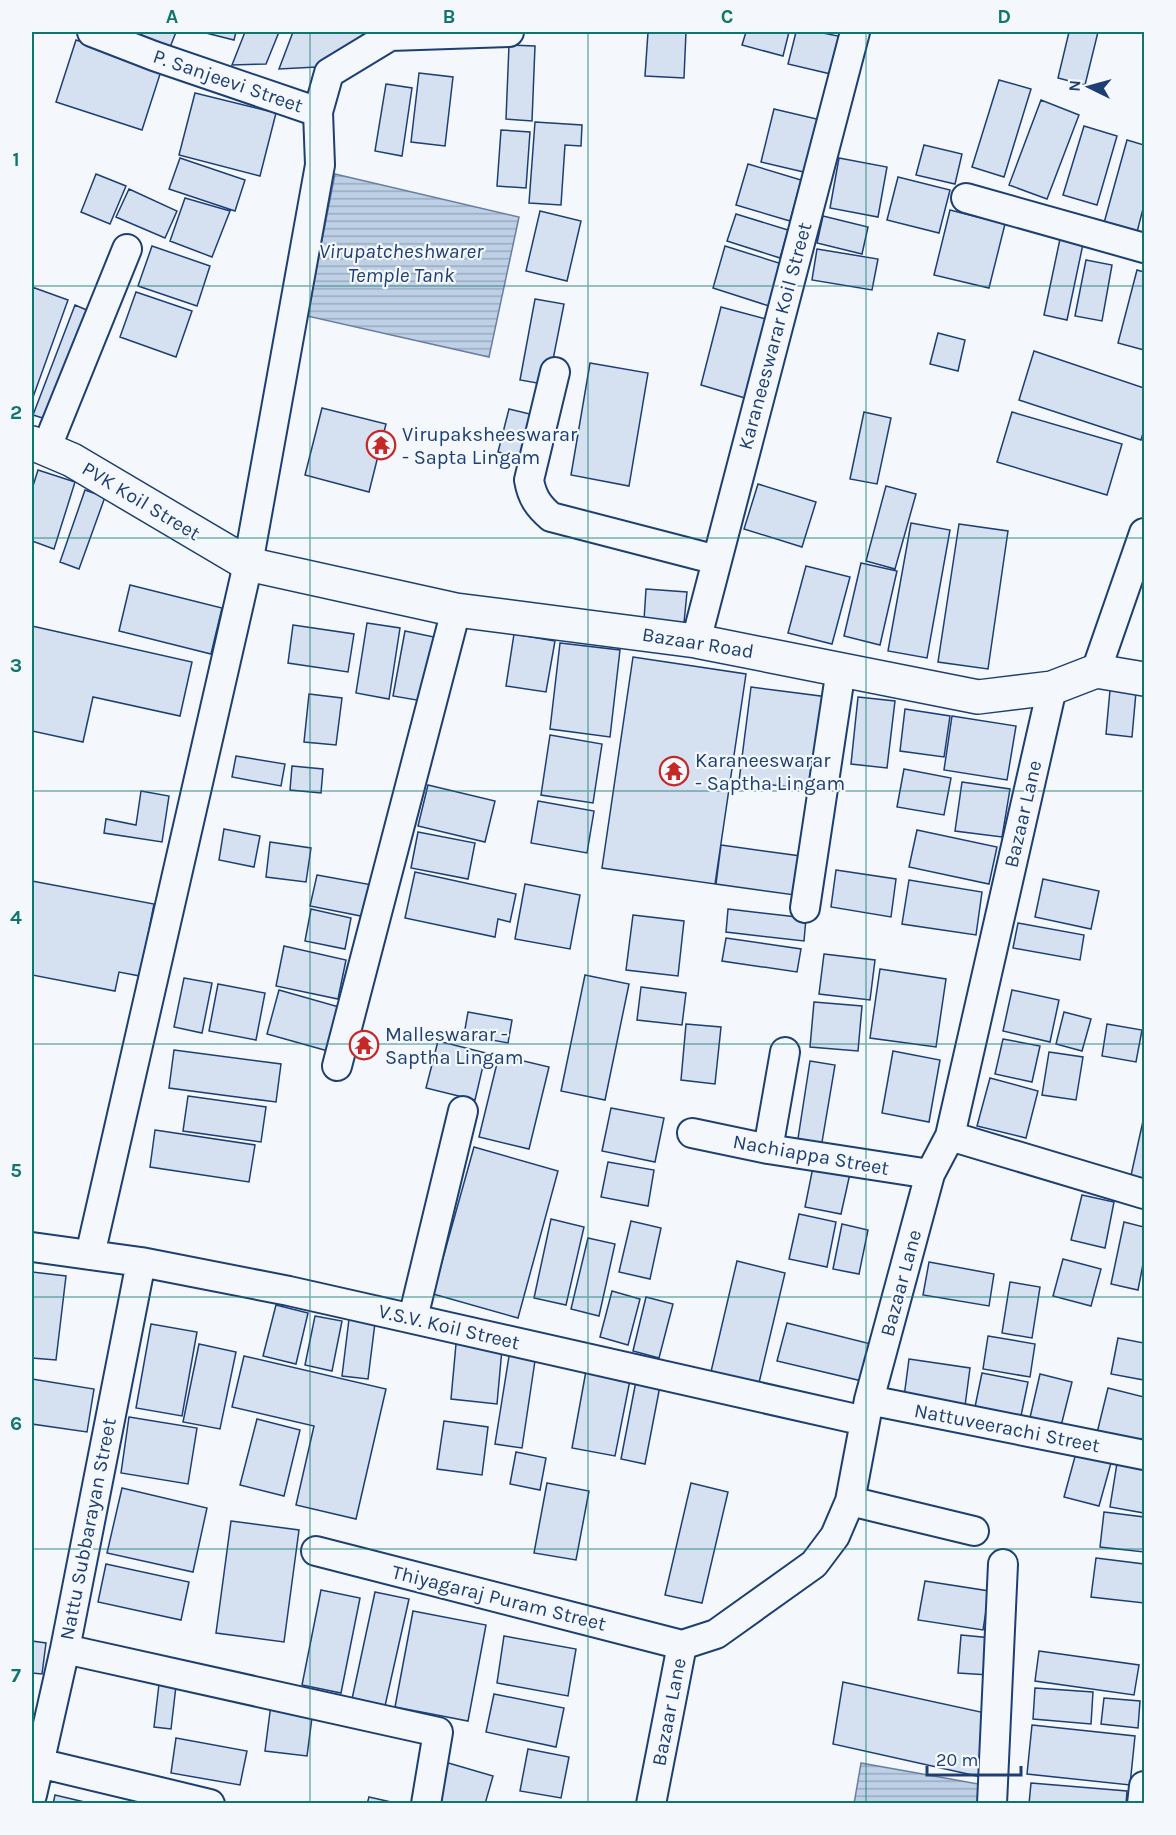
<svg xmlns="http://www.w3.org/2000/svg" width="1176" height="1835" viewBox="0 0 1176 1835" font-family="Karla,sans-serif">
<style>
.water{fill:url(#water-rules);stroke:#687fa3;stroke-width:1.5}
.building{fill:#d5e0f0;stroke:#1d3f73;stroke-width:1.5}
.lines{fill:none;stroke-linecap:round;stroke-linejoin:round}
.minor-casing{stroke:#1d3f73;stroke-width:32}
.tertiary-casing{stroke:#1d3f73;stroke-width:36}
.minor{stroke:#f4f7fb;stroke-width:28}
.tertiary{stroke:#f4f7fb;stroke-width:33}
.grid{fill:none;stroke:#0f766e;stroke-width:1.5;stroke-opacity:0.55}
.labels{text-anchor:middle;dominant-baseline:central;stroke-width:4.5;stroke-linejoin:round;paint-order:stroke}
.street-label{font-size:20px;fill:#1d3f73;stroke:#f4f7fb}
.poi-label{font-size:20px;fill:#1d3f73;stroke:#f4f7fb;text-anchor:start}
.water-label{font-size:21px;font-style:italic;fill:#1d3f73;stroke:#f4f7fb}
.neatline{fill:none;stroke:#0f766e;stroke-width:2}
.grid-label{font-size:20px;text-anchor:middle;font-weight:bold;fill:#0f766e}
</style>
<defs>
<pattern id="water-rules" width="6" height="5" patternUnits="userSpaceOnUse" patternTransform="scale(1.5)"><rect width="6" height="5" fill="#bed0e5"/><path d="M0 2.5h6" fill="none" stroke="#9aaabe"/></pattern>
</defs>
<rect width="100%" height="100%" fill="#f4f7fb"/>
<path class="water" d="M335 174 519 217 489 357 307 316Z
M861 1763 984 1785 981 1803 854 1804Z"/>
<path class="building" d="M129 32H176L169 50Z
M202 32H236L234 40Z
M245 32H279L266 64 232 65Z
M293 32H374L317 67 279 69Z
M648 32H686L684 78 645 76Z
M746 32H789L783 56 742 45Z
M796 32H818L843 37 835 75 788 64Z
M1069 32H1098L1085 85 1058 78Z
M76 40 162 68 142 130 56 102Z
M509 45 535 46 532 121 506 119Z
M419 73 453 77 445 146 411 142Z
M999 80 1031 89 1004 177 972 167Z
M386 84 412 88 402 156 375 151Z
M195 93 276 113 260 176 179 155Z
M1041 100 1079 115 1047 199 1009 185Z
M774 109 821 120 808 173 761 162Z
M535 122 582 125 581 146 565 145 561 205 529 203Z
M1084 126 1117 136 1097 205 1063 195Z
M501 130 530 132 526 188 497 186Z
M1127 140 1144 145V205L1137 232 1104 223Z
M924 145 962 154 955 184 916 175Z
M180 158 245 180 235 211 169 189Z
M839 158 887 167 878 217 830 208Z
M748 164 801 180 790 221 736 205Z
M96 174 126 186 110 224 81 212Z
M898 177 950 190 939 233 887 220Z
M129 189 177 211 165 238 116 217Z
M185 198 230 211 212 257 170 241Z
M950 210 1005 224 989 288 934 275Z
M540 211 581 221 567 281 526 271Z
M736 214 788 230 780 258 727 241Z
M823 216 868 227 862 254 817 243Z
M1060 239 1083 244 1067 320 1044 315Z
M152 246 210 266 197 306 138 286Z
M725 246 782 264 769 306 713 288Z
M817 249 878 259 872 290 812 280Z
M1086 260 1112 265 1102 321 1075 316Z
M1137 270 1144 272V350L1118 343Z
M32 287 68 300 32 400Z
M136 292 192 311 176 357 120 337Z
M535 299 564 304 548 385 520 380Z
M75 305 89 311 46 419 33 415Z
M721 307 766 319 745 398 701 385Z
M938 333 965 340 958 371 930 364Z
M1034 351 1144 388V430L1141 440 1019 400Z
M590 363 648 373 629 486 571 475Z
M322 408 386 424 369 492 305 475Z
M509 409 534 415 522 458 498 452Z
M864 412 891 418 877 484 850 479Z
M1012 412 1122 444 1107 495 997 462Z
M38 470 75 482 54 549 32 541V489Z
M758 484 816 502 802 547 744 529Z
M886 486 916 494 895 569 866 561Z
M85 490 105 497 79 569 60 562Z
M911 523 950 530 927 658 888 651Z
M959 524 1008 531 988 669 938 662Z
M861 563 897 571 880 645 844 636Z
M806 566 850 577 832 644 788 633Z
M130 585 222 608 211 654 119 631Z
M646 589 687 592 684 623 644 620Z
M367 623 400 628 389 699 356 693Z
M293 625 354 634 348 672 288 663Z
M32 626 192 662 180 716 93 697 83 742 32 731Z
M405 631 439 638 428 702 393 696Z
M514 634 555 641 546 692 506 686Z
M560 643 620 650 610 737 550 729Z
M633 657 746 674 715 884 602 868Z
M751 687 828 697 816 790 739 781Z
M1110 690 1136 692 1132 737 1106 734Z
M309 694 342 698 336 745 304 742Z
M858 697 895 701 887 768 851 764Z
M905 709 950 716 944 757 900 751Z
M952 716 1016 726 1007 780 944 770Z
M550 735 602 744 593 803 541 795Z
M236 756 285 764 281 786 232 777Z
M292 766 323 769 321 793 290 790Z
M904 769 951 778 944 815 897 807Z
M962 782 1010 789 1002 837 955 831Z
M428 785 495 801 485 842 418 826Z
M141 791 169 796 162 842 104 833 106 819 136 825Z
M538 801 594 811 587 853 531 843Z
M224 829 260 836 254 867 219 860Z
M917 830 997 847 989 884 909 867Z
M418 832 475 843 468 879 411 868Z
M270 842 311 848 306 882 266 877Z
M721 845 808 857 802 896 716 884Z
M836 870 896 879 891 917 831 907Z
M415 872 516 894 510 922 498 919 495 937 405 918Z
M317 875 378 886 371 918 310 906Z
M1043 879 1099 891 1091 929 1035 917Z
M909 880 982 892 976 935 902 924Z
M32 881 154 904 140 976 119 972 115 991 32 975Z
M525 884 580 895 570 949 515 939Z
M311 909 351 918 345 949 305 941Z
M728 909 806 918 804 941 726 932Z
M633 915 684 921 678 976 626 970Z
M1018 923 1084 935 1080 960 1013 948Z
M726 938 801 949 797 972 722 961Z
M284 946 346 960 338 999 276 986Z
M824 954 875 960 870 1000 819 994Z
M880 969 946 979 936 1047 870 1038Z
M585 975 629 984 605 1100 561 1091Z
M184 978 212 983 202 1033 174 1027Z
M218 984 265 993 256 1040 209 1031Z
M641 987 686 993 682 1025 637 1020Z
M279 990 339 1007 328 1051 267 1034Z
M1012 990 1059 1000 1050 1042 1003 1031Z
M814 1002 862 1006 858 1051 810 1047Z
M468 1012 512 1020 508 1043 464 1035Z
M1064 1012 1091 1019 1082 1051 1056 1044Z
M686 1024 721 1027 715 1084 681 1080Z
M1107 1024 1142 1030 1136 1062 1102 1056Z
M1003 1039 1040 1046 1032 1082 995 1074Z
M438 1041 486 1053 475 1100 426 1088Z
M174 1050 281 1064 276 1102 169 1088Z
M893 1051 940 1060 929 1122 882 1113Z
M1049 1052 1083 1057 1076 1100 1042 1095Z
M499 1055 549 1067 529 1149 479 1137Z
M810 1061 835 1065 821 1148 797 1145Z
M990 1078 1038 1091 1026 1138 977 1126Z
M188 1096 266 1107 261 1142 183 1131Z
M611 1108 664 1118 655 1162 602 1151Z
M1143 1121 1144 1122V1183L1130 1180Z
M155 1130 255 1145 249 1182 150 1167Z
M474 1147 558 1171 518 1318 433 1294Z
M608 1162 654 1170 648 1206 601 1197Z
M814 1162 851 1169 841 1214 805 1207Z
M1082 1195 1114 1202 1105 1248 1071 1240Z
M799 1214 836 1222 827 1267 789 1259Z
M551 1219 584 1227 566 1305 534 1298Z
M631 1221 661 1228 650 1279 619 1272Z
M1124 1222 1144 1227V1259L1138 1290 1111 1284Z
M842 1224 868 1230 859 1274 833 1269Z
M588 1238 615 1244 599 1316 571 1309Z
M1063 1259 1101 1269 1091 1306 1053 1296Z
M737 1261 785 1273 758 1387 710 1376Z
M929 1262 994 1274 989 1306 923 1295Z
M32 1272 66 1276 56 1360 32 1358Z
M1010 1282 1040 1287 1032 1338 1002 1333Z
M612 1291 640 1299 628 1345 600 1337Z
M646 1297 673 1304 659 1358 633 1351Z
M276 1305 308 1313 296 1364 263 1356Z
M315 1316 342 1321 332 1371 305 1365Z
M349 1319 375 1323 368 1379 342 1376Z
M787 1323 871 1344 862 1381 777 1361Z
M151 1324 197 1332 182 1416 136 1408Z
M988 1336 1035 1344 1030 1377 983 1369Z
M1118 1338 1144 1343V1380L1111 1374Z
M199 1344 236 1352 220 1429 183 1422Z
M456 1344 502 1349 497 1404 451 1399Z
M510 1350 536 1354 522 1448 495 1444Z
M244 1356 386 1389 356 1519 296 1505 314 1426 232 1407Z
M909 1359 970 1368 965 1406 904 1397Z
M586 1371 630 1380 615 1456 572 1448Z
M982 1373 1028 1382 1021 1416 975 1407Z
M1040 1374 1072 1382 1060 1430 1029 1422Z
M32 1379 94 1389 87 1432 32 1424Z
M636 1381 660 1386 645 1464 621 1459Z
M1108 1388 1144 1397V1445L1097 1433Z
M129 1417 197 1428 188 1484 121 1473Z
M257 1419 300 1430 284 1496 240 1485Z
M444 1421 488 1427 482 1475 437 1469Z
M516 1452 546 1458 540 1490 510 1484Z
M1076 1453 1111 1463 1099 1506 1064 1497Z
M1118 1457 1144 1461V1513L1110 1507Z
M547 1483 589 1491 576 1560 534 1553Z
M691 1483 728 1492 702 1603 665 1595Z
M122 1488 207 1508 193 1572 107 1553Z
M1104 1512 1144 1517V1552L1100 1547Z
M231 1521 299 1530 284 1642 216 1633Z
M1096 1558 1144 1564V1603L1091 1597Z
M106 1564 189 1582 181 1620 98 1602Z
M925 1581 989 1591 983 1630 918 1620Z
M321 1590 360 1598 341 1693 302 1685Z
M375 1592 409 1599 385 1706 352 1699Z
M413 1611 486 1625 468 1721 395 1707Z
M961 1635 992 1638 989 1675 958 1673Z
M504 1636 576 1649 568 1696 497 1683Z
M32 1641 46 1643 42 1674 32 1673Z
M1039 1651 1139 1665 1134 1695 1035 1681Z
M843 1682 990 1714 986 1778 833 1744Z
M159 1684 176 1686 171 1729 154 1727Z
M1035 1688 1093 1692 1091 1724 1033 1719Z
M494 1694 564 1708 556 1747 486 1732Z
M1104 1698 1140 1701 1138 1728 1101 1724Z
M271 1704 313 1710 307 1756 265 1751Z
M1032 1725 1135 1736 1130 1785 1027 1774Z
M176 1738 247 1751 240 1785 171 1773Z
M528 1749 569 1757 561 1798 520 1791Z
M445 1762 493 1776 485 1804H450L435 1799Z
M1031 1783 1127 1791 1126 1804H1029Z
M55 1795 93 1804H53Z
M369 1797 400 1804H367Z"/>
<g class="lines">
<g class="minor-casing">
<path id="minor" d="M92 32 154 56 318 112 329 73 390 36 509 32
M966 198 1144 248
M555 372 529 480C532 497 538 506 551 517L717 560
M46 449 127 249
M696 641 855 32
M1096 671 1144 533
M805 908 841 669
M337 1066 456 610
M692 1133 768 1149 930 1174
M950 1136 1144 1194
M768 1149 785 1052
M32 1247 141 1262 289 1291 865 1421
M90 1255 248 564 320 165 318 112
M413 1318 463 1111
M869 1400 1144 1455
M850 1501 974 1531
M316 1551 682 1645
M65 1649 438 1732 426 1804
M39 1763 210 1804
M32 1795 65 1649 141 1262
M651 1804 682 1645 716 1634 814 1564 835 1536 850 1501 869 1400 930 1174 950 1136 1052 688
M992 1804 1003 1564
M1142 1804 1144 1786"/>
</g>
<g class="tertiary-casing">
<path id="tertiary" d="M32 443 72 460 248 564 456 610 696 641 978 697 1052 688 1096 671 1144 679"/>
</g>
<use href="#minor" class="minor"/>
<use href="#tertiary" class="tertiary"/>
</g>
<path class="grid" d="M310 32V1804M588 32V1804M866 32V1804M32 286H1144M32 538H1144M32 791H1144M32 1044H1144M32 1297H1144M32 1549H1144"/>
<defs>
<g id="temple-ring" transform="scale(1.5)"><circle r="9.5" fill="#f4f7fb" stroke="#c62828" stroke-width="1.5"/><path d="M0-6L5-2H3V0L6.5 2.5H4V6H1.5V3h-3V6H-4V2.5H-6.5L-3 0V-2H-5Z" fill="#c62828"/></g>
</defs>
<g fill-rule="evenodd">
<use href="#temple-ring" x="381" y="445"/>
<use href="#temple-ring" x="674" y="771"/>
<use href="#temple-ring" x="364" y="1045"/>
</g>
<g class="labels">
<g class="street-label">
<text transform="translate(228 81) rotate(19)">P. Sanjeevi Street</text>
<text transform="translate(775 336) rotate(-75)">Karaneeswarar Koil Street</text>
<text transform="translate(141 501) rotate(31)">PVK Koil Street</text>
<text transform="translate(698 643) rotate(9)">Bazaar Road</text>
<text transform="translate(1023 814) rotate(-77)">Bazaar Lane</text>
<text transform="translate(811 1155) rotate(10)">Nachiappa Street</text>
<text transform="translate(901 1283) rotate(-75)">Bazaar Lane</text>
<text transform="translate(449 1327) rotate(13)">V.S.V. Koil Street</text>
<text transform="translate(1007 1428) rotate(11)">Nattuveerachi Street</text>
<text transform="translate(88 1529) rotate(-79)">Nattu Subbarayan Street</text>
<text transform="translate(499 1598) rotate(14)">Thiyagaraj Puram Street</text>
<text transform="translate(669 1712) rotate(-79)">Bazaar Lane</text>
</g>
<g class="poi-label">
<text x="402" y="434">Virupaksheeswarar<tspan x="402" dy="23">- Sapta Lingam</tspan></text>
<text x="695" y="760">Karaneeswarar<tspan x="695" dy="23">- Saptha Lingam</tspan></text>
<text x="385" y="1034">Malleswarar -<tspan x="385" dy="23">Saptha Lingam</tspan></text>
</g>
<g class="water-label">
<text x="401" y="251">Virupatcheshwarer<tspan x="401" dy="24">Temple Tank</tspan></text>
</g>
</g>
<rect width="1176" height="1835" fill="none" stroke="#f4f7fb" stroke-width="66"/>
<g transform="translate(1089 87) rotate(275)" stroke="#f4f7fb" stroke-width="4.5" paint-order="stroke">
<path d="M0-4.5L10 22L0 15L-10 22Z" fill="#1d3f73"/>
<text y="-9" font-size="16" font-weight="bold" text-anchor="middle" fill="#1d3f73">N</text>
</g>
<path d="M927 1766v9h94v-9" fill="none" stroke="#1d3f73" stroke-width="3"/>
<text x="936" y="1766" font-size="18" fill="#1d3f73" stroke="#f4f7fb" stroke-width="4.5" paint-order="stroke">20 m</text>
<rect x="33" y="33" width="1110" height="1769" class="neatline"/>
<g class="grid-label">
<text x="172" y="23">A</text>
<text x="449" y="23">B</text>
<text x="727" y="23">C</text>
<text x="1004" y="23">D</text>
<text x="16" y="166">1</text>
<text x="16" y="419">2</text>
<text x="16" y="672">3</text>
<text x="16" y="924">4</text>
<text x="16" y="1177">5</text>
<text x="16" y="1430">6</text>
<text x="16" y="1682">7</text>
</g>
</svg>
